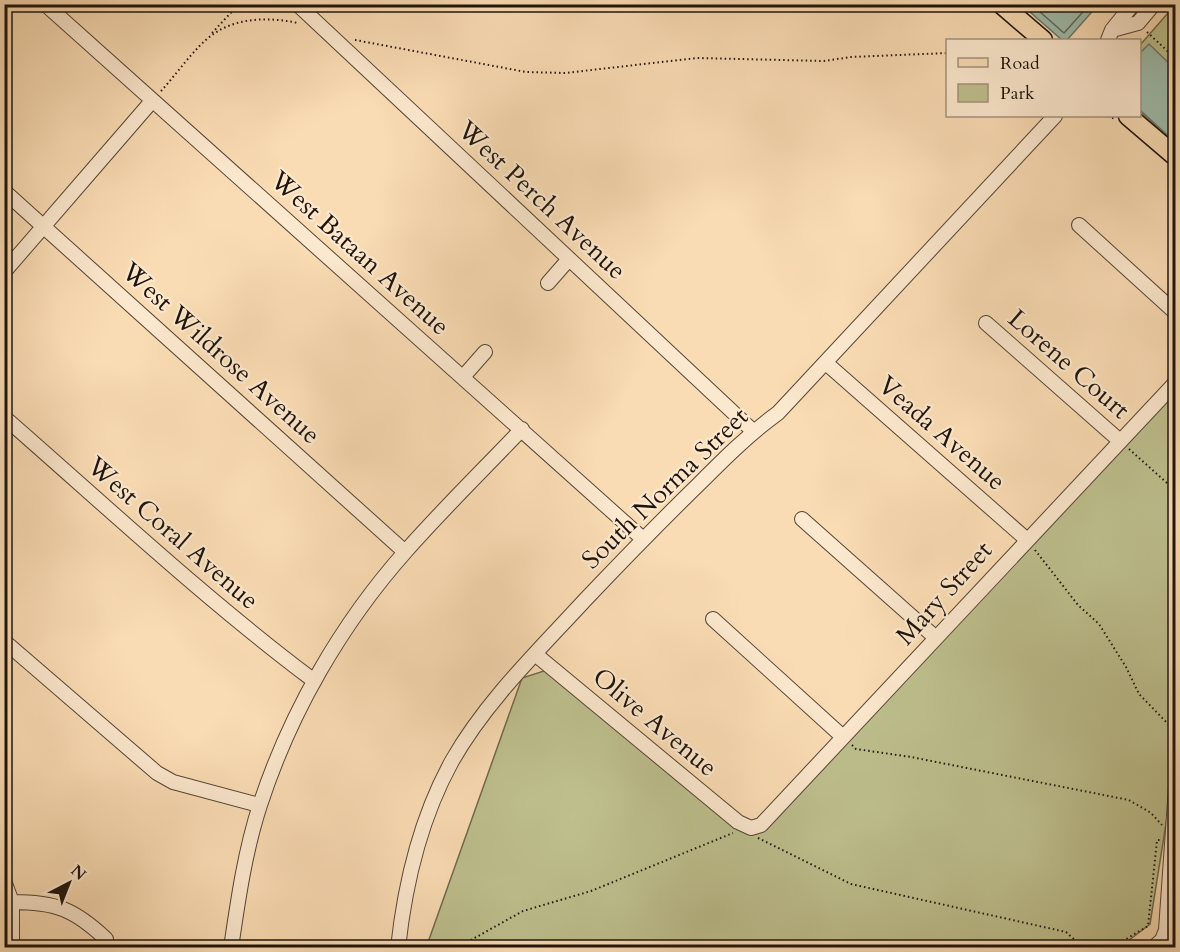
<svg xmlns="http://www.w3.org/2000/svg" width="1180" height="952" viewBox="0 0 1180 952" font-family="Cardo,serif">
<style>
.green{fill:#bec08e;stroke:#6e6a4d;stroke-width:1.5}
.water{fill:#9ebcac;stroke:#6b796c;stroke-width:1.5}
.lines{fill:none;stroke-linecap:round;stroke-linejoin:round}
.shore{stroke:#5e685c;stroke-width:1.5}
.minor-casing{stroke:#554636;stroke-width:16}
.major-casing{stroke:#1e140c;stroke-width:21}
.path{stroke:#1e140c;stroke-width:2;stroke-dasharray:1.5 3;stroke-linecap:butt}
.minor{stroke:#fce8ce;stroke-width:14}
.major{stroke:#fadcb4;stroke-width:18}
.labels{text-anchor:middle;dominant-baseline:central;stroke-width:4.5;stroke-linejoin:round;paint-order:stroke}
.street-label{font-size:26px;fill:#1e140c;stroke:#fce8ce}
</style>
<rect width="100%" height="100%" fill="#fadcb4"/>
<filter id="stains"><feTurbulence type="fractalNoise" baseFrequency=".00333" numOctaves="4"/><feColorMatrix values="0 0 0 0 .2 0 0 0 0 .09 0 0 0 0 .02 0 0 0 .5 -.17"/></filter>
<radialGradient id="worn" r=".72"><stop offset=".6" stop-color="#630" stop-opacity="0"/><stop offset="1" stop-color="#630" stop-opacity=".3"/></radialGradient>
<path class="green" d="M1175 5V143L1140 111V45Z
M1175 388V767L1150 924 1120 947 426 948 522 678 550 669 746 826 761 829Z"/>
<path class="water" d="M1022 5H1098L1067 40H1062Z
M1149 44 1175 69V142L1140 110V53Z"/>
<g class="lines">
<path class="shore" d="M1031 4 1064 33 1090 4"/>
<g class="minor-casing">
<path id="minor" d="M45 4 643 539
M297 4 753 431
M1112 30 1138 23 1154 4
M1108 40 1112 30 1133 4
M4 191 405 552
M1079 225 1176 313
M4 272 152 101
M548 283 569 259
M986 323 1120 441
M826 363 1026 539
M463 377 485 352
M4 417C106 506 205 599 313 680
M802 519 936 638
M713 619 843 737
M4 641 157 773 173 782 259 805
M535 654 738 822 751 828 761 825 1176 382
M4 881 12 902V948
M12 902C56 902 74 909 106 939
M231 948C238 900 245 851 260 805 290 713 341 624 406 551 443 509 483 470 522 429
M398 948C405 883 420 819 452 761 486 701 539 650 585 600 623 560 661 521 700 483 725 458 749 434 778 413L1055 116
M1153 948 1162 940 1166 930 1176 787"/>
</g>
<g class="major-casing">
<path id="major" d="M1001 4 1043 40
M1128 116 1176 157"/>
</g>
<path class="path" d="M1147 32 1176 59
M212 33 239 4
M355 40 526 72 565 73 697 58 824 61 851 57 948 53
M161 91C176 75 195 47 212 35 237 17 269 17 298 23
M1108 116 1115 119
M1129 449 1176 491
M1035 550 1078 605 1099 624 1126 667 1139 694 1173 729 1176 740
M852 745 856 749 911 757 1129 800 1151 813 1162 825
M758 838 851 884 1066 932 1084 948
M453 944 493 948
M431 948 471 940 523 911 591 891 733 833
M1111 948 1148 926 1157 840H1160"/>
<use href="#minor" class="minor"/>
<use href="#major" class="major"/>
</g>
<g class="labels">
<g class="street-label">
<text transform="translate(542 200) rotate(43)">West Perch Avenue</text>
<text transform="translate(360 253) rotate(42)">West Bataan Avenue</text>
<text transform="translate(221 353) rotate(42)">West Wildrose Avenue</text>
<text transform="translate(1069 364) rotate(41)">Lorene Court</text>
<text transform="translate(942 433) rotate(41)">Veada Avenue</text>
<text transform="translate(665 488) rotate(-44)">South Norma Street</text>
<text transform="translate(173 533) rotate(41)">West Coral Avenue</text>
<text transform="translate(944 593) rotate(-48)">Mary Street</text>
<text transform="translate(655 722) rotate(40)">Olive Avenue</text>
</g>
</g>
<rect width="1180" height="952" fill="none" stroke="#fadcb4" stroke-width="24"/>
<rect x="6" y="6" width="1168" height="940" fill="none" stroke="#1e140c" stroke-width="3"/>
<rect x="12" y="12" width="1156" height="928" fill="none" stroke="#1e140c" stroke-width="1.5"/>
<rect x="946" y="39" width="195" height="78" fill="#fce8ce" stroke="#a39380" stroke-width="1.5"/>
<rect x="958" y="58" width="30" height="9" fill="#fadcb4" stroke="#a39380" stroke-width="1.5"/>
<text x="1000" y="69" font-size="18" fill="#1e140c">Road</text>
<rect x="958" y="84" width="30" height="18" fill="#bec08e" stroke="#a39380" stroke-width="1.5"/>
<text x="1000" y="99" font-size="18" fill="#1e140c">Park</text>
<g transform="translate(69 883) rotate(42)" stroke="#fce8ce" stroke-width="4.5" paint-order="stroke">
<path d="M0-4.5L10 22L0 15L-10 22Z" fill="#1e140c"/>
<text y="-9" font-size="16" font-weight="bold" text-anchor="middle" fill="#1e140c">N</text>
</g>
<rect width="100%" height="100%" filter="url(#stains)"/>
<rect width="100%" height="100%" fill="url(#worn)"/>
</svg>
